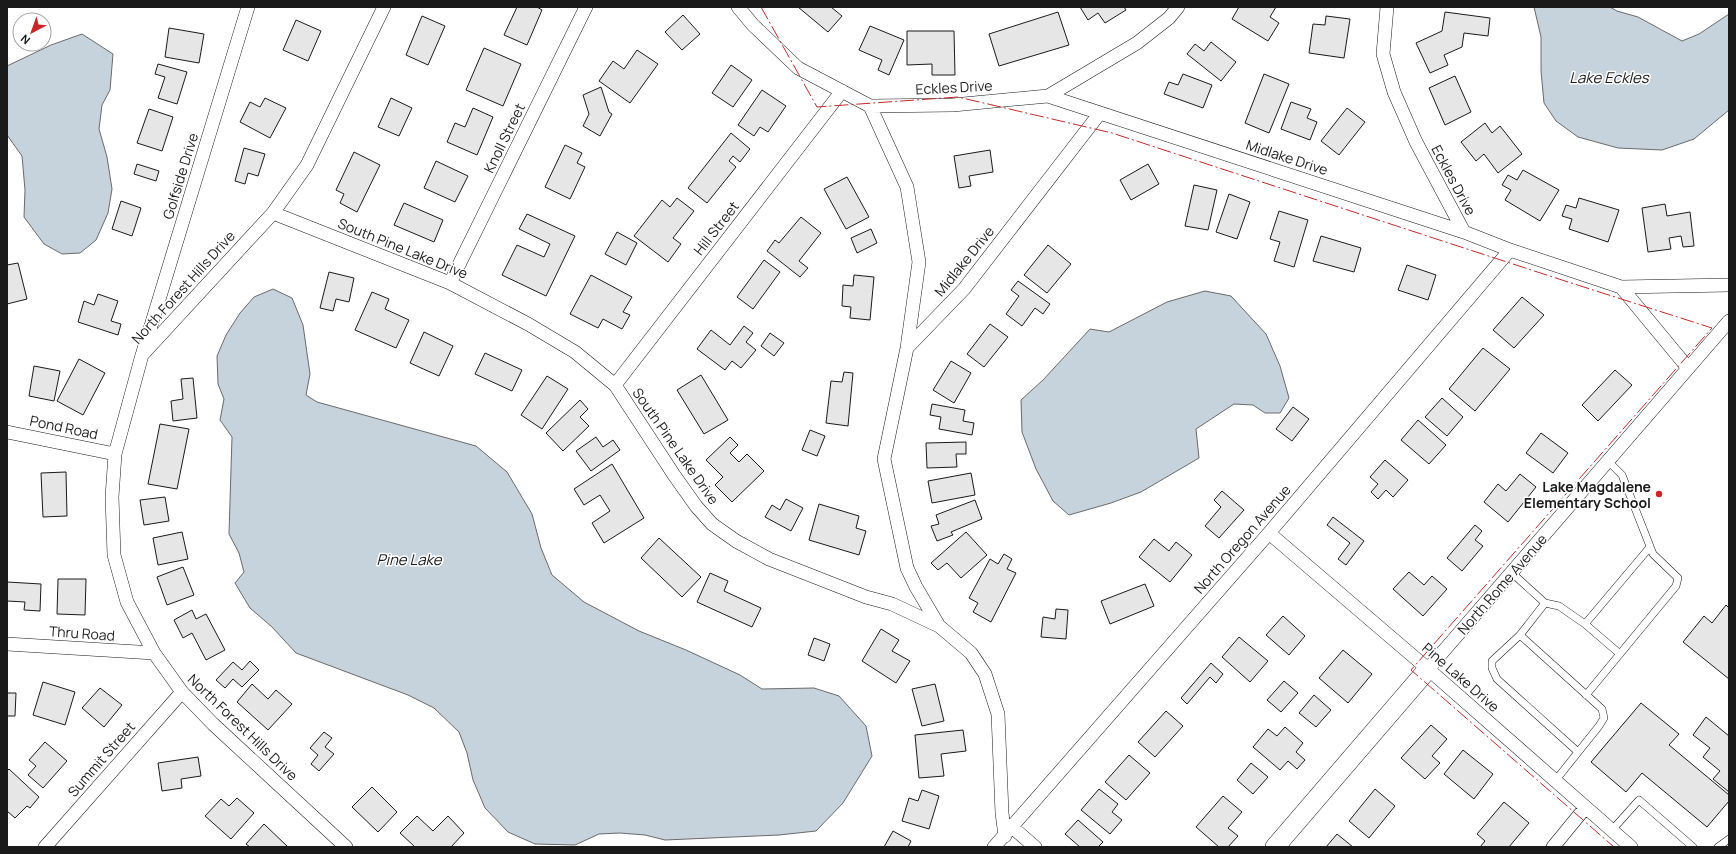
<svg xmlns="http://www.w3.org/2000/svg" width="1736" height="854" viewBox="0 0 1736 854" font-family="Manrope,sans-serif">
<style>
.water{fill:#c6d2dc;stroke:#6a6a6a}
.building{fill:#e6e6e6;stroke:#1a1a1a}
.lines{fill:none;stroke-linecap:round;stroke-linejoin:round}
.lane-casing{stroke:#1a1a1a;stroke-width:8}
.street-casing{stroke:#1a1a1a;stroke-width:14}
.secondary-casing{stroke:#1a1a1a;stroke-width:20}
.lane{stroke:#fff;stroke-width:7}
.street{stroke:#fff;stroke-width:13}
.secondary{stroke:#fff;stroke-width:19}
.power{stroke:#c62828;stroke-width:1;stroke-dasharray:14 3 2 3;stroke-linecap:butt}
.poi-dot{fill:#c62828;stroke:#fff;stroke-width:1.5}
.labels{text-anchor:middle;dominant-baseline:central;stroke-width:3;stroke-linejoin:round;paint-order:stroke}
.street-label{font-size:14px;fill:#1a1a1a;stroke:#fff}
.poi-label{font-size:14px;font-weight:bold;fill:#1a1a1a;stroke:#fff;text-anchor:end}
.water-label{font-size:15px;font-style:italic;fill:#1a1a1a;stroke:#fff}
</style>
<rect width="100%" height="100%" fill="#fff"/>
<path class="water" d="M1534 7H1610L1617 11 1638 17 1682 41 1699 34 1729 14V110L1694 139 1662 150 1618 148 1578 137 1556 121 1544 103 1541 71V37Z
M82 34 113 54 110 90 102 105 99 129 107 157 112 189 108 213 96 240 80 253 62 254 44 244 24 217 25 190 22 156 7 135V66L51 45Z
M273 289 292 298 303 325 310 374 306 395 317 402 476 446 507 472 532 514 541 548 552 575 584 602 639 631 686 650 740 675 762 689 814 688 839 696 866 726 872 756 843 803 816 831 779 835 665 840 645 835 620 833 599 834 575 845 535 844 508 832 485 808 473 780 467 753 459 732 434 708 408 695 296 653 272 627 250 608 235 583 244 572 239 553 229 534 232 437 220 420 224 399 218 384 217 356 226 335 240 313 254 297Z
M1205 291 1231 296 1266 334 1280 366 1289 398 1280 413H1265L1253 405 1234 404 1196 429 1199 458 1141 492 1111 503 1069 515 1053 501 1036 469 1022 432 1021 400 1043 380 1090 329 1109 332 1167 302Z"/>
<path class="building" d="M517 7H537L542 10 527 45 504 35Z
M798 7H831L842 16 828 32Z
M1080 7H1124L1126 10 1105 23 1098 13 1088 20Z
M1239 7H1276L1270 17 1279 23 1268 41 1232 19Z
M1058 12 1069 45 999 66 989 34Z
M1445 12 1490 18 1488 36 1464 33 1462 47 1444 55 1448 65 1430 73 1416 43 1442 31Z
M683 15 700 34 682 50 665 32Z
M422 16 445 26 428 65 406 55Z
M1326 16 1350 19 1344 58 1309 53 1313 24 1325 25Z
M296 20 321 31 308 61 283 50Z
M870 26 904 40 889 75 878 70 882 60 859 50Z
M169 28 204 34 199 63 165 57Z
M907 31H954L955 75H932V64L907 65Z
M1211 42 1236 62 1221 81 1187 54 1195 44 1204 51Z
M484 48 521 64 503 106 466 90Z
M637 50 658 64 630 103 599 81 613 61 624 69Z
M158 64 187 72 177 104 158 98 165 77 155 74Z
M731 65 752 80 733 107 712 93Z
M1183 74 1212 85 1203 108 1164 94 1169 82 1178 85Z
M1264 74 1289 84 1269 133 1245 123Z
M1455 76 1471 112 1445 125 1429 88Z
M601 87 609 112 612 114 600 136 583 126 589 114 583 95Z
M762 90 786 106 768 132 760 127 754 136 738 125Z
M265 98 286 108 270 138 240 122 250 102 260 107Z
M391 98 412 108 399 136 378 127Z
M1291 102 1311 109 1307 118 1317 122 1310 140 1281 129Z
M473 108 493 117 477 155 447 142 455 123 465 127Z
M1347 108 1365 122 1339 155 1321 141Z
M149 109 173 117 162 151 137 143Z
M1485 123 1492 133 1500 126 1522 154 1498 173 1484 154 1476 161 1461 142Z
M731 133 750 149 740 162 733 156 729 161 736 167 707 203 688 188Z
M565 145 582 153 577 163 585 167 570 199 545 187Z
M244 148 265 154 258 176 248 173 245 184 235 181Z
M990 150 993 172 969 176 971 186 959 188 954 156Z
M354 152 380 165 357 212 340 203 344 194 336 190Z
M436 161 468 176 455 202 424 188Z
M137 164 159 171 156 181 134 174Z
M1148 164 1159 184 1131 200 1120 180Z
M1523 170 1559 190 1540 221 1505 200 1511 190 1502 185 1508 175 1517 180Z
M847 177 869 217 846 229 824 189Z
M1194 185 1217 190 1208 230 1185 226Z
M1229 194 1250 202 1237 239 1216 232Z
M677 198 694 211 673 238 681 244 668 262 634 236 662 200 670 207Z
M1579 198 1619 210 1608 242 1569 229 1572 219 1562 216 1566 205 1576 208Z
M121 201 141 208 132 236 112 229Z
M404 203 443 220 434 242 394 225Z
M1665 204 1667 216 1690 212 1694 246 1683 247 1681 236 1669 238 1671 249 1648 252 1642 208Z
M1279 211 1308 220 1294 267 1274 261 1280 242 1270 239Z
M527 214 575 236 546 296 502 275 517 245 544 257 550 244 519 229Z
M801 217 821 233 799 261 808 268 800 277 767 251 775 240 779 243Z
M871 229 877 243 857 253 851 238Z
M617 232 637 243 626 265 605 254Z
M1321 236 1361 248 1354 272 1313 261Z
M1048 245 1071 264 1047 293 1024 275Z
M764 260 780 272 753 309 737 297Z
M18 263 27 299 7 304V265Z
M1407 265 1436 275 1428 300 1398 290Z
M329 272 354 278 349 302 336 299 333 311 320 308Z
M591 275 632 297 623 312 630 315 622 329 603 319 598 328 570 314Z
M854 275 874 277 870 320 850 318 851 307 842 306 843 285 853 286Z
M1018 281 1050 304 1043 314 1035 308 1022 326 1006 314 1019 296 1011 290Z
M372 292 389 299 385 309 409 320 396 348 355 330Z
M98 294 118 301 111 321 121 324 118 335 78 322 84 301 94 305Z
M1522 297 1544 315 1514 348 1493 330Z
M990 324 1008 337 984 367 967 354Z
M744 326 753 333 746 342 756 350 741 368 732 361 725 370 697 349 711 330 730 345Z
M424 332 453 346 439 376 410 363Z
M770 333 784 343 774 356 761 346Z
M1483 348 1510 369 1475 411 1449 389Z
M485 353 522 370 512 391 475 374Z
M79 359 105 373 83 415 57 401Z
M951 361 971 373 954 403 933 390Z
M34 366 60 371 54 401 29 396Z
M1615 370 1632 385 1598 421 1582 405Z
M844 372 853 373 848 426 826 423 831 381 842 382Z
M701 375 728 420 704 434 677 390Z
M547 376 568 389 542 429 521 415Z
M193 378 197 418 173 421 171 401 183 399 181 379Z
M1442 398 1463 417 1447 436 1425 417Z
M580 400 588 409 580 417 589 426 563 451 546 433Z
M932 404 965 410 963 421 974 423 972 435 939 429 941 417 930 415Z
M1293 407 1309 419 1292 441 1276 429Z
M1418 420 1446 445 1429 464 1401 440Z
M160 424 189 429 177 489 148 484Z
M810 430 825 436 817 456 802 450Z
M1541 433 1568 453 1553 473 1526 453Z
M596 437 603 447 613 440 620 450 591 471 576 451Z
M730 437 738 445 730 453 739 462 747 454 764 471 732 502 715 485 723 477 706 460Z
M966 442V454H956L957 467 927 468 926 443Z
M1385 460 1408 480 1393 497 1386 490 1378 499 1371 492 1378 484 1370 477Z
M612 464 644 518 604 543 592 523 610 511 600 495 584 505 574 489Z
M66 472 67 516 43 517 41 473Z
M971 473 975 495 932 503 928 481Z
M1520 474 1536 487 1508 522 1484 502 1498 484 1506 491Z
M1222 491 1244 510 1219 538 1205 526 1221 507 1214 500Z
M165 497 169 521 144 525 140 500Z
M786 499 803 508 791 531 765 517 772 505 780 510Z
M975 500 982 519 951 532 953 535 937 541 931 526 939 524 936 515Z
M819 504 859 516 856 528 866 531 859 555 809 540Z
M1333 517 1364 541 1346 565 1338 559 1350 543 1327 525Z
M1475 525 1482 531 1475 540 1483 546 1462 571 1447 558Z
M182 532 188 559 158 565 153 538Z
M966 532 987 555 961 578 947 563 938 570 931 563Z
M659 538 701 577 682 597 641 558Z
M1154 539 1169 551 1176 542 1192 555 1170 582 1139 557Z
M1004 554 1012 559 1007 569 1016 573 991 622 973 612 978 603 969 598 990 559 998 564Z
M183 567 194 595 167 605 157 577Z
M1409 572 1424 585 1432 576 1447 589 1423 616 1393 589Z
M710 573 728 581 724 591 761 608 752 627 697 602Z
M58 579H86L85 615 57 614Z
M7 582 41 584 40 611 24 610 25 602 7 601Z
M1145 584 1154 606 1110 624 1101 601Z
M1726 605 1729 608V679L1683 642 1704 616 1712 623Z
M1056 609 1068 610 1066 639 1041 637 1043 617 1055 619Z
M192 610 196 619 206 614 225 650 206 660 192 633 183 638 174 620Z
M1283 616 1305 636 1289 655 1266 635Z
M881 629 899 640 892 651 910 661 896 683 862 661Z
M1239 637 1268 661 1250 682 1222 657Z
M814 638 830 644 824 661 808 655Z
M1343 650 1372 674 1348 703 1319 678Z
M250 661 259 670 242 687 233 679 225 688 216 680 233 662 242 670Z
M1211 663 1223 674 1216 683 1210 677 1187 704 1181 698Z
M1284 681 1298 693 1281 712 1267 700Z
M43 682 75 692 65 725 33 715Z
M252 684 268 699 276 690 292 704 268 730 237 702Z
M935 684 944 721 922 726 912 689Z
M100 688 122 705 104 727 82 708Z
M7 693H16L15 716H7Z
M1314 695 1331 710 1316 727 1299 713Z
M1641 703 1679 734 1669 745 1729 795V801L1707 827 1642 773 1626 792 1591 762Z
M1166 711 1183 726 1155 757 1138 742Z
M1706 717 1729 736V792L1713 779 1720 771 1703 757 1710 748 1693 735Z
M1431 725 1447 739 1432 756 1440 763 1425 779 1401 758Z
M1285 727 1303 743 1296 752 1305 760 1297 769 1288 761 1280 770 1253 747 1268 729 1277 736Z
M963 730 966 751 941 754 944 776 919 778 915 735Z
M324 732 332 738 325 747 334 754 319 771 311 764 318 755 310 748Z
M45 742 67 761 43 788 28 775 36 766 29 760Z
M1463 750 1493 774 1474 799 1444 774Z
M1129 755 1150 773 1126 800 1105 782Z
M198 757 201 776 181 779 182 788 162 791 158 763Z
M1251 763 1268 777 1253 794 1237 780Z
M9 769 39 797 30 808 27 806 15 818 7 811V771Z
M372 787 397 812 378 832 352 807Z
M1099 789 1118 804 1112 812 1122 820 1110 834 1081 810Z
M1375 789 1395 806 1369 838 1349 821Z
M922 790 939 796 929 829 902 821 909 798 918 801Z
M1223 796 1242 812 1228 828 1238 836 1228 847H1219L1196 827Z
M237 798 254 813 231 839 205 816 221 799 229 806Z
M1504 802 1529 823 1509 847H1480L1485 841 1477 834Z
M417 816 433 831 448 816 464 833 451 847H415L400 833Z
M1078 820 1103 842 1098 847H1080L1065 834Z
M264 824 288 847H250L246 844Z
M893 831 911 841 908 847H884Z
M1337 834 1353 847H1326Z"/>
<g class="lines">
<g class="lane-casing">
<path id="lane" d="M1512 573 1545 603 1520 635 1602 709 1604 718 1599 726 1555 781
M1545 603 1559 606 1585 624 1650 547
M1585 624 1620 654
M1520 635 1492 661V668L1497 679 1578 752
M1586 695 1676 586 1678 578 1653 554 1622 475 1608 461
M1612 830 1639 800 1693 847
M1718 847 1729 839"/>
</g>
<g class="street-casing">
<path id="street" d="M738 7 753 25 798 68 870 106 953 105 1048 96 1137 43 1169 18 1178 7
M1387 7 1383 54 1394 92 1416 142 1464 232
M1048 96 1464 232 1510 250 1621 287 1729 285
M870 106 907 187 919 262 907 348 884 459 907 568 916 587 939 626
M273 213 450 283 528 324 575 352 615 385 674 475 696 506 712 524 736 541 769 559 866 597 892 604 939 626 971 653 985 674 998 714 1002 813 1005 836
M450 283 586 7
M1621 287 1688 368
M907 348 964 289 1100 113
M143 352 248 7
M615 385 842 91
M7 432 115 454
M1269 533 1428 669 1631 847
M7 644 154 653
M1428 669 1729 321
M1012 827 1035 847
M45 847 182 692
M346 847 213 724 182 692 154 653 127 602 114 555 112 497 115 454 142 355 273 213 307 165 384 7
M994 847 1269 533 1510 250
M1553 847 1585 808"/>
</g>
<g class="secondary-casing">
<path id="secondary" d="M1275 847 1428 669"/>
</g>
<use href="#lane" class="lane"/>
<use href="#street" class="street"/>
<use href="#secondary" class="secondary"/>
<path class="power" d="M761 7 817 107 958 97 1112 133 1565 281 1712 328 1411 670 1614 847"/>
</g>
<circle class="poi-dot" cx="1659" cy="494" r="4"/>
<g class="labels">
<g class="street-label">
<text transform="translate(954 87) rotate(-3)">Eckles Drive</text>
<text transform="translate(504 138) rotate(-64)">Knoll Street</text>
<text transform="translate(1287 157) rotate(18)">Midlake Drive</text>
<text transform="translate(180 176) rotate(-73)">Golfside Drive</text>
<text transform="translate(1454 180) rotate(62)">Eckles Drive</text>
<text transform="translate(716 228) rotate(-52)">Hill Street</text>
<text transform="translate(403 248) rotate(22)">South Pine Lake Drive</text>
<text transform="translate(964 261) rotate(-51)">Midlake Drive</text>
<text transform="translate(183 287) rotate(-48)">North Forest Hills Drive</text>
<text transform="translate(64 427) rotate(12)">Pond Road</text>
<text transform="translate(676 446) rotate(55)">South Pine Lake Drive</text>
<text transform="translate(1242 539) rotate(-49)">North Oregon Avenue</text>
<text transform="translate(1502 584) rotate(-49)">North Rome Avenue</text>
<text transform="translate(82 633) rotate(4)">Thru Road</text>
<text transform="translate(1461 677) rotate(41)">Pine Lake Drive</text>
<text transform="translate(243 727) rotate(44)">North Forest Hills Drive</text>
<text transform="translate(101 759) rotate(-49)">Summit Street</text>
</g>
<g class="poi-label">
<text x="1651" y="486">Lake Magdalene<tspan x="1651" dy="16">Elementary School</tspan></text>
</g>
<g class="water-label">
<text x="1609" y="77">Lake Eckles</text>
<text x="409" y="559">Pine Lake</text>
</g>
</g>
<rect width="1736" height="854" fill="none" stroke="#1a1a1a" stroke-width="16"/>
<g transform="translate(32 32) rotate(221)"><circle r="19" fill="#ffffff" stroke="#a3a3a3"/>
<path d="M0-3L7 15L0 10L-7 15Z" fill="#c62828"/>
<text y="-6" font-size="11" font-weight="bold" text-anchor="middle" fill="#1a1a1a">N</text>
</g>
</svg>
